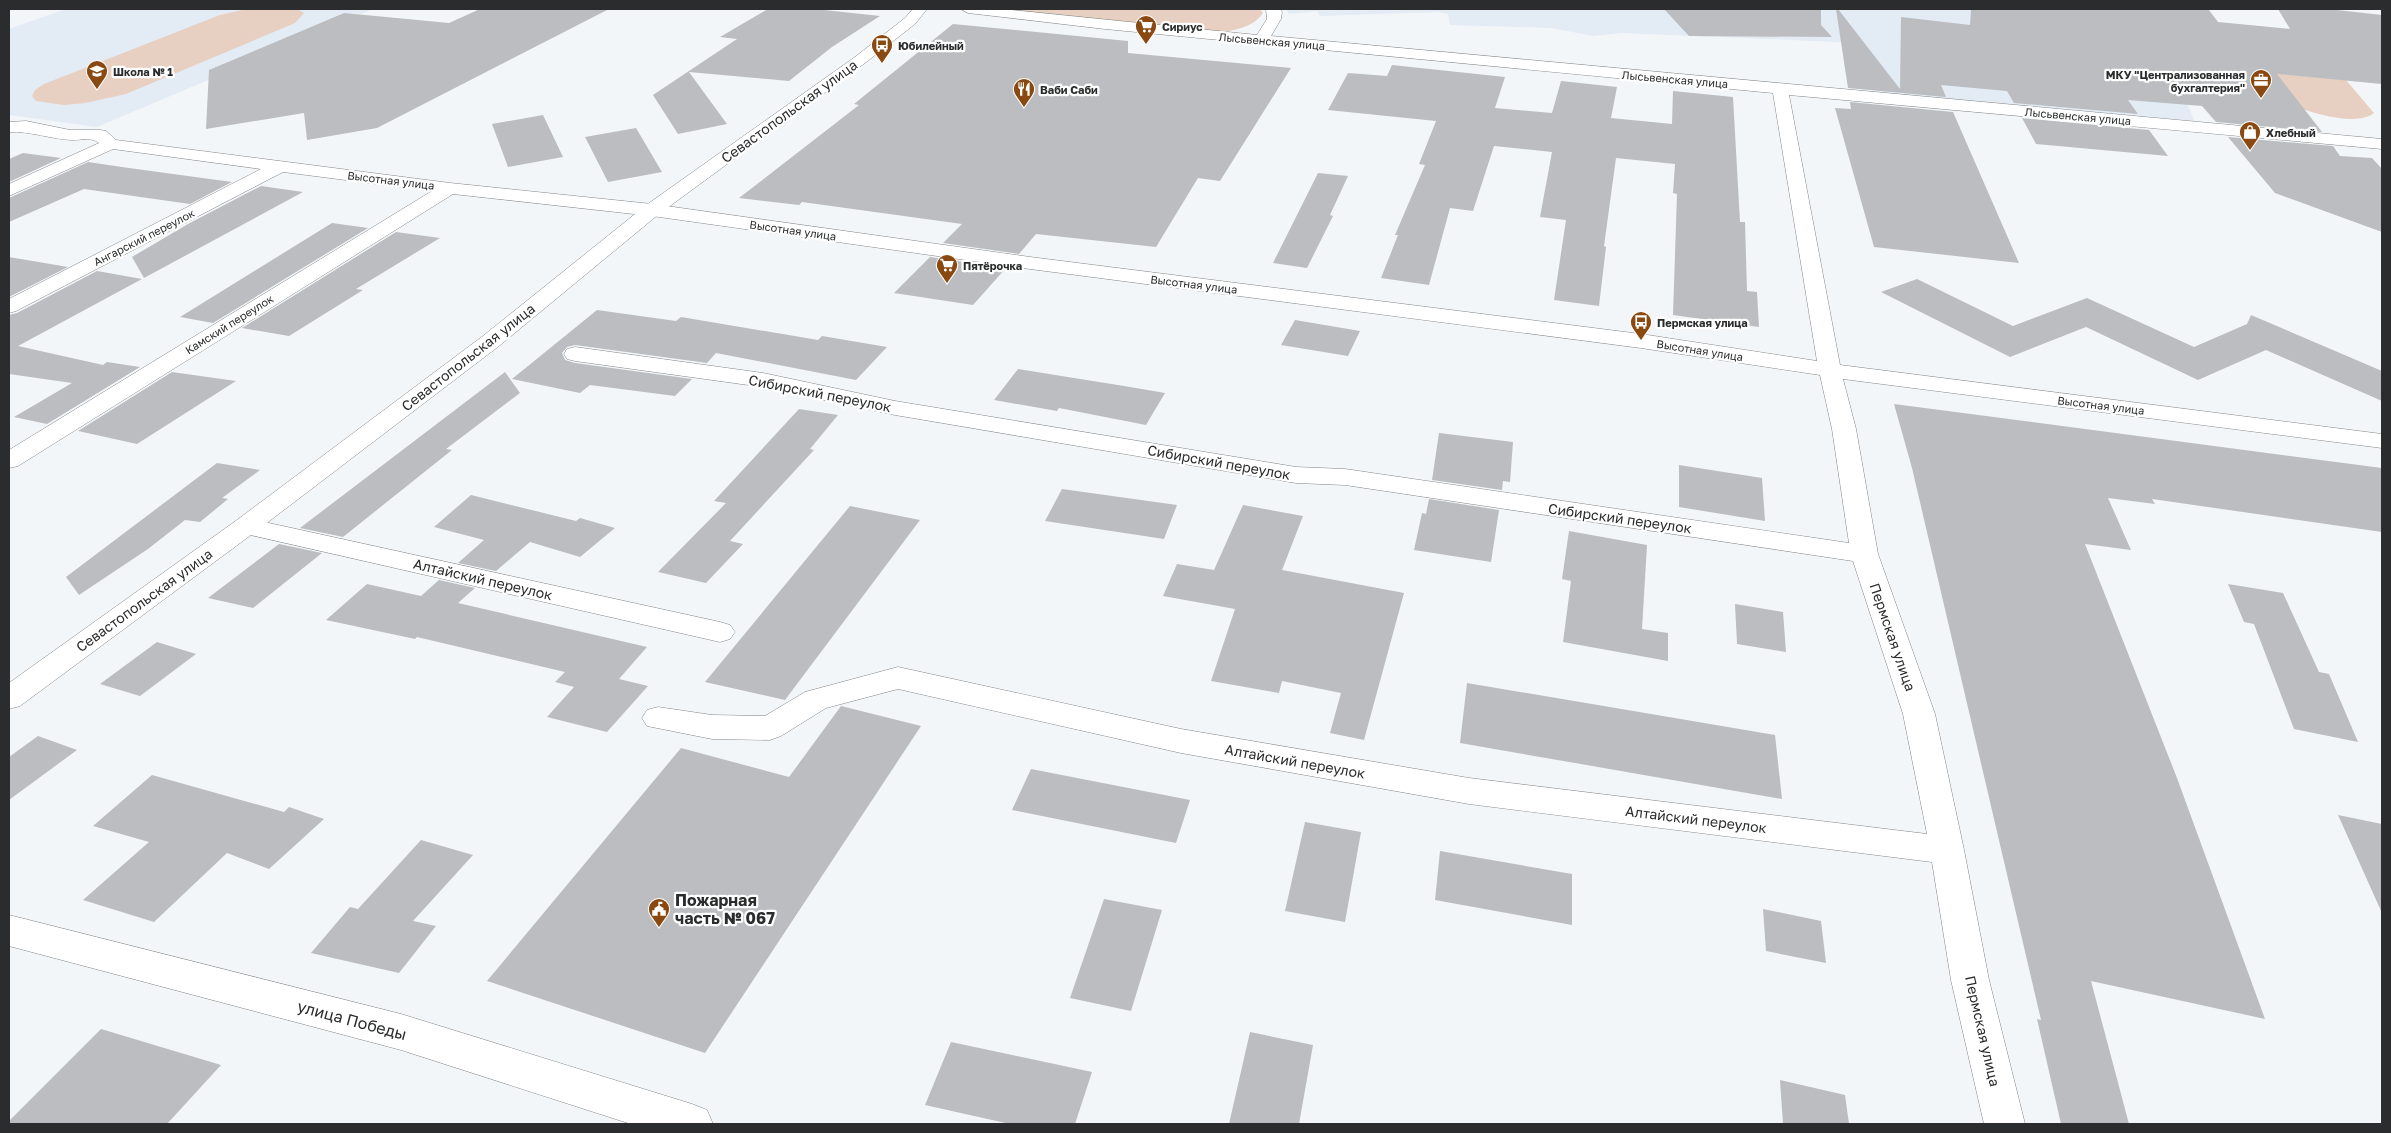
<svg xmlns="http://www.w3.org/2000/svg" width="2391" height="1133" viewBox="0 0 2391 1133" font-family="'Golos Text',sans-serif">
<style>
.built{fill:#e3ebf4}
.green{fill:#e7d0c1}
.building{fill:#bbbdc0}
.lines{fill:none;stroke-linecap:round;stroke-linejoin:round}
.minor-casing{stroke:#838587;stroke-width:1}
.tertiary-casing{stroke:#838587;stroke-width:1}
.minor{fill:#fff;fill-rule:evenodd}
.tertiary{fill:#fff;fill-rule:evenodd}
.labels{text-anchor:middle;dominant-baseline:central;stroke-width:4.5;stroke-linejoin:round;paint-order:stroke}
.far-poi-label{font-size:11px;font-weight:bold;fill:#2b2c2d;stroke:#fff;text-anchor:start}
.far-street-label{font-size:11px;fill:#2b2c2d;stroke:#fff}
.street-label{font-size:14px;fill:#2b2c2d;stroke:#fff}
.near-poi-label{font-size:16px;font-weight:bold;fill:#2b2c2d;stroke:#fff;text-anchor:start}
.near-street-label{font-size:16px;fill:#2b2c2d;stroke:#fff}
</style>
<rect width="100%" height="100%" fill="#f3f6f8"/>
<path class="built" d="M66 9H374L361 14 343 13 229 62 246 64 97 127 9 115V29Z
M1286 9H2208L2218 22 2382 40V84L2201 67 2178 79 2194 121 1879 93 1866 78 1846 76 1844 63 1863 65V43L1622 33 1593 36 1552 28 1450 25 1448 14 1437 12 1320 16 1317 11 1289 14Z"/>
<path class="green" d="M247 9H297L304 13 295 23 126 94 85 103 64 105 36 101 32 96 35 90 44 84 220 15Z
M1002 9H1260L1263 13C1254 26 1241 28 1226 32L1011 12Z
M2201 67 2346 80 2374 113C2343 137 2234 81 2201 67Z"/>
<path class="building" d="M480 9H609L377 128 307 140 304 113 206 129 209 70 344 13 449 23Z
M768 9H815L880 16 832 47 789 81 689 72 727 124 678 134 653 95 737 39 720 37Z
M1664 9H1821V25L1832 37 1689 36Z
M1836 9H1838L1900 89 1901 17 1970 25 1971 9H2208L2218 22 2290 29 2278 9H2328L2382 15V84L2277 74 2322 132 2216 122 2202 106 2128 100 2138 114 2014 103 2007 91 1941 85 1946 97 1848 88Z
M953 24 1128 41V53L1291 68 1220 181 1198 178 1156 247 1036 234 1019 254 943 243 962 224 802 202 799 205 739 198 859 105 854 104Z
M1392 65 1505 77 1495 108 1552 113 1561 81 1617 87 1611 118 1672 124 1673 91 1733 97 1740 222H1745L1747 291 1757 292 1759 327 1673 315 1677 194 1673 193 1675 164 1616 158 1604 246 1606 247 1599 306 1554 300 1566 220 1540 217 1552 152 1494 146 1473 211 1450 208 1429 285 1381 278 1398 235H1395L1425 165 1419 164 1436 121 1328 110 1348 73 1387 76Z
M1850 102 1953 112 2019 263 1874 247 1835 108 1851 109Z
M543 115 563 157 508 167 492 124Z
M2022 118 2149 130 2168 156 2036 144Z
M636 128 662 172 608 182 585 137Z
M2228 137 2333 146 2340 156 2372 158 2382 169V232L2275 193Z
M23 153 61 158 9 182V159Z
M88 162 129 168 232 182 190 204 84 189 9 222V198Z
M1318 173 1348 176 1330 215 1333 216 1307 268 1273 263Z
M261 186 303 192 144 278 132 257 188 224Z
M332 223 368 228 213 323 180 317Z
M396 232 440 238 356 289 363 290 289 336 242 328Z
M9 257 68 267 9 297Z
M930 257 1006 268 973 305 894 293Z
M97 271 142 279 18 346 103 365 107 362 140 367 47 424 14 417 72 383 9 374V315L17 313Z
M1917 279 2013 326 2087 298 2194 347 2247 324 2251 315 2382 371V401L2266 350 2198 380 2086 327 2010 357 1881 292Z
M597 310 676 321 681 317 818 340 822 336 887 347 856 380 716 353 707 363 575 345 567 347 562 353 565 360 575 363 692 379 675 396 590 385 580 393 512 379Z
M1295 320 1360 331 1348 356 1281 345Z
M1018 369 1130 387 1165 393 1146 425 1059 408 1057 411 994 400Z
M172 372 236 381 137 444 78 431Z
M505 372 520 393 446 449 452 450 343 537 300 528Z
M1894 404 2382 468V532L2152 499 2155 504 2108 498 2131 550 2085 544 2177 778 2265 1019 2091 981 2129 1124H2061L2037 1019 2041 1020 1912 468Z
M799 409 838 415 810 449 814 450 730 541 743 544 706 583 658 572 726 503 714 501Z
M1439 433 1513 442 1510 482 1503 481 1502 490 1432 480Z
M217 463 260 470 222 498 228 499 200 522 185 520 148 549 79 595 66 577Z
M1679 465 1762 478 1765 521 1679 507Z
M1062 489 1177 505 1164 539 1045 521Z
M471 495 576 521 580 518 615 528 580 557 530 542 496 571 458 563 484 540 434 527Z
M1429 499 1499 510 1491 562 1414 550 1422 513 1426 514Z
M1243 505 1303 516 1282 570 1404 593 1364 740 1330 733 1341 693 1282 681 1279 693 1211 681 1235 609 1163 596 1177 564 1214 570Z
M850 506 920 520 785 700 705 682Z
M1569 531 1647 545 1642 629 1668 633V661L1563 642 1571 581 1562 579Z
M279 544 322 553 253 608 208 598Z
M439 580 475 588 458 603 647 647 619 679 648 686 607 732 547 717 574 687 555 682 565 672 417 637 415 639 326 620 367 584 421 596Z
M2228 584 2283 593 2319 672 2329 674 2358 742 2294 729 2254 624 2244 622Z
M1735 604 1783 612 1786 652 1737 644Z
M157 642 196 654 140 696 100 684Z
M1467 683 1775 735 1782 799 1460 743Z
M841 706 921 726 705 1053 487 981 681 748 789 777Z
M38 736 77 750 9 800V757Z
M1031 769 1190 800 1176 843 1012 810Z
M152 775 284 812 289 807 324 819 269 869 227 853 154 922 83 900 149 842 93 826Z
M2338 815 2382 824V913Z
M1305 822 1361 832 1345 922 1285 911Z
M421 840 473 855 413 921 436 926 399 973 311 953 350 907 358 909Z
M1440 851 1572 874V925L1435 900Z
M1104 899 1162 910 1131 1011 1070 998Z
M1763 909 1821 921 1826 963 1766 951Z
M101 1029 221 1065 167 1124H9V1121Z
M1250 1032 1313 1045 1299 1124H1229Z
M951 1042 1092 1072 1075 1124H1010L925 1105Z
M1780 1080 1845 1095 1849 1124H1783Z"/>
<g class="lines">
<g class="minor-casing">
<path id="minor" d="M961 9H1002L1257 35 1267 19 1266 9H1280L1282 12 1281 19 1271 36 2382 139V149L1789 95 1840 365 2382 434V448L1843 379 1856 429 1878 554 1935 714 1964 850 1989 980 2025 1124H1984L1951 980 1932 862 1469 804 1181 753 898 689 826 708 781 736 770 740 712 739 647 726 642 718 647 710 658 707 712 715 765 716 805 692 898 667 1181 729 1469 778 1927 834 1903 714 1853 561 1345 485 1296 483 895 415 763 387 575 361 567 359 564 354 567 349 575 347 763 373 895 401 1296 467 1345 469 1849 543 1832 429 1820 375 1641 348 1030 269 652 216 453 194 18 466 9 468V450L432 191 283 172 16 311 9 313V299L261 169 113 149 9 196V184L99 143C93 137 81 140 72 140 50 139 31 131 9 132V122L26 121 70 130H100L106 131 116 140 450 183 652 204 1030 257 1641 334 1817 361 1773 93 1105 29 968 13Z
M246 518 720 622 730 625 735 632 730 639 720 642 237 532 233 526 237 520Z
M9 915 401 1014 692 1104 707 1110 713 1124H631L401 1050 9 946Z"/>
</g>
<g class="tertiary-casing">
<path id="tertiary" d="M913 9H927L915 24 865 63 659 214 499 346 255 532 20 706 9 709V683L237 520 483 336 645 206 855 57 905 18Z"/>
</g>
<use href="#minor" class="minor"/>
<use href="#tertiary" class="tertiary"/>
</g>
<defs>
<g id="supermarket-pin" transform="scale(1.125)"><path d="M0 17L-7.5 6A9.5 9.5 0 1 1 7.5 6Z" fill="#894910" stroke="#fff"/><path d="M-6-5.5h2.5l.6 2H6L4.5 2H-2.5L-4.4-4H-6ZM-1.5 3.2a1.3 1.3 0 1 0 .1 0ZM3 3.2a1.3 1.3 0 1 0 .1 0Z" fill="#fff"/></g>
<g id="bus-pin" transform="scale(1.125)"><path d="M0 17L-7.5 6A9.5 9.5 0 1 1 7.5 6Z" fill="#894910" stroke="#fff"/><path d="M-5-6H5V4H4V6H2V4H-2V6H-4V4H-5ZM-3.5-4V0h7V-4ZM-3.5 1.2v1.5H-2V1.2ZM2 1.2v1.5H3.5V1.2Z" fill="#fff"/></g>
<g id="school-pin" transform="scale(1.125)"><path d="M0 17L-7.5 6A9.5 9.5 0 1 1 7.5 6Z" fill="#894910" stroke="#fff"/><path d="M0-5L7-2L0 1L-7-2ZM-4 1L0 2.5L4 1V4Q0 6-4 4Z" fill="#fff"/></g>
<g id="office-pin" transform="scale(1.125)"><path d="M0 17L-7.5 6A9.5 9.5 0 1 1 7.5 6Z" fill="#894910" stroke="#fff"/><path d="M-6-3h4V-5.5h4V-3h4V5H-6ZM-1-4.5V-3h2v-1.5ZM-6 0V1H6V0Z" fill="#fff"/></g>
<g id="restaurant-pin" transform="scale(1.125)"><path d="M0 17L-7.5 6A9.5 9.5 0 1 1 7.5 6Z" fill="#894910" stroke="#fff"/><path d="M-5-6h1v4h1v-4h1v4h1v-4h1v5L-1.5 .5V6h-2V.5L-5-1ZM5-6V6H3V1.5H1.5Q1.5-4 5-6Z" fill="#fff"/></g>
<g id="shop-pin" transform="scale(1.125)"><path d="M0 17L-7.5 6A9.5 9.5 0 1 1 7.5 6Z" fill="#894910" stroke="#fff"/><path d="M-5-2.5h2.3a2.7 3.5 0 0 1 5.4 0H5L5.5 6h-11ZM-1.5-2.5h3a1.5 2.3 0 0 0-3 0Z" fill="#fff"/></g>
<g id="civic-pin" transform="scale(1.125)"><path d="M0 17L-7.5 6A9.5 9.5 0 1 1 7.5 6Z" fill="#894910" stroke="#fff"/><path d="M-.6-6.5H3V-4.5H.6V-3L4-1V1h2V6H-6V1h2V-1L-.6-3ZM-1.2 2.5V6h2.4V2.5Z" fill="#fff"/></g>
</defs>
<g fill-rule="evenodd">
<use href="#supermarket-pin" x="1146" y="26"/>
<use href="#bus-pin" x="882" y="45"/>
<use href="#school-pin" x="97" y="71"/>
<use href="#office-pin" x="2261" y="80"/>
<use href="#restaurant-pin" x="1024" y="89"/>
<use href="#shop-pin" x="2250" y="132"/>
<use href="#supermarket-pin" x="947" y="265"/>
<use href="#bus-pin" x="1641" y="322"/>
<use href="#civic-pin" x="659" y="909"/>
</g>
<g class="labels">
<g class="far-poi-label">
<text x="1162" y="26">Сириус</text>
<text x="898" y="45">Юбилейный</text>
<text x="113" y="71">Школа № 1</text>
<text x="2245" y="74" text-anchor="end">МКУ "Централизованная<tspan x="2245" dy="13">бухгалтерия"</tspan></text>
<text x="1040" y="89">Ваби Саби</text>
<text x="2266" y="132">Хлебный</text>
<text x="963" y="265">Пятёрочка</text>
<text x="1657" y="322">Пермская улица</text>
</g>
<g class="far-street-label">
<text transform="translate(1272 41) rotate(5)">Лысьвенская улица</text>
<text transform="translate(1675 79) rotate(5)">Лысьвенская улица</text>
<text transform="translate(2078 116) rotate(5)">Лысьвенская улица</text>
<text transform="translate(391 180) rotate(7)">Высотная улица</text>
<text transform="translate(793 230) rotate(8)">Высотная улица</text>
<text transform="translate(144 237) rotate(-27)">Ангарский переулок</text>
<text transform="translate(1194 284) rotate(7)">Высотная улица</text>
<text transform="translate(229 324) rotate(-32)">Камский переулок</text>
<text transform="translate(1700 350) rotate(9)">Высотная улица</text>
<text transform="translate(2101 405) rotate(7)">Высотная улица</text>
</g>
<g class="street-label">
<text transform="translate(789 111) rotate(-36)">Севастопольская улица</text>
<text transform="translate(468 357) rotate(-38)">Севастопольская улица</text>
<text transform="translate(820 393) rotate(11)">Сибирский переулок</text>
<text transform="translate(1219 462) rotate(10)">Сибирский переулок</text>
<text transform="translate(1620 518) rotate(8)">Сибирский переулок</text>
<text transform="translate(483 579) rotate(13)">Алтайский переулок</text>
<text transform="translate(144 600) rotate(-36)">Севастопольская улица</text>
<text transform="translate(1893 637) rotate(71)">Пермская улица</text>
<text transform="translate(1295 761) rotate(10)">Алтайский переулок</text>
<text transform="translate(1696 819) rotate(7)">Алтайский переулок</text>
<text transform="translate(1983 1031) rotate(77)">Пермская улица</text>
</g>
<g class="near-poi-label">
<text x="675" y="900">Пожарная<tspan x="675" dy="18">часть № 067</tspan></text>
</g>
<g class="near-street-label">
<text transform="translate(352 1020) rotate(15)">улица Победы</text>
</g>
</g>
<rect width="2391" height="1133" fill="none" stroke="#2b2c2d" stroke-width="20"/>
</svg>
